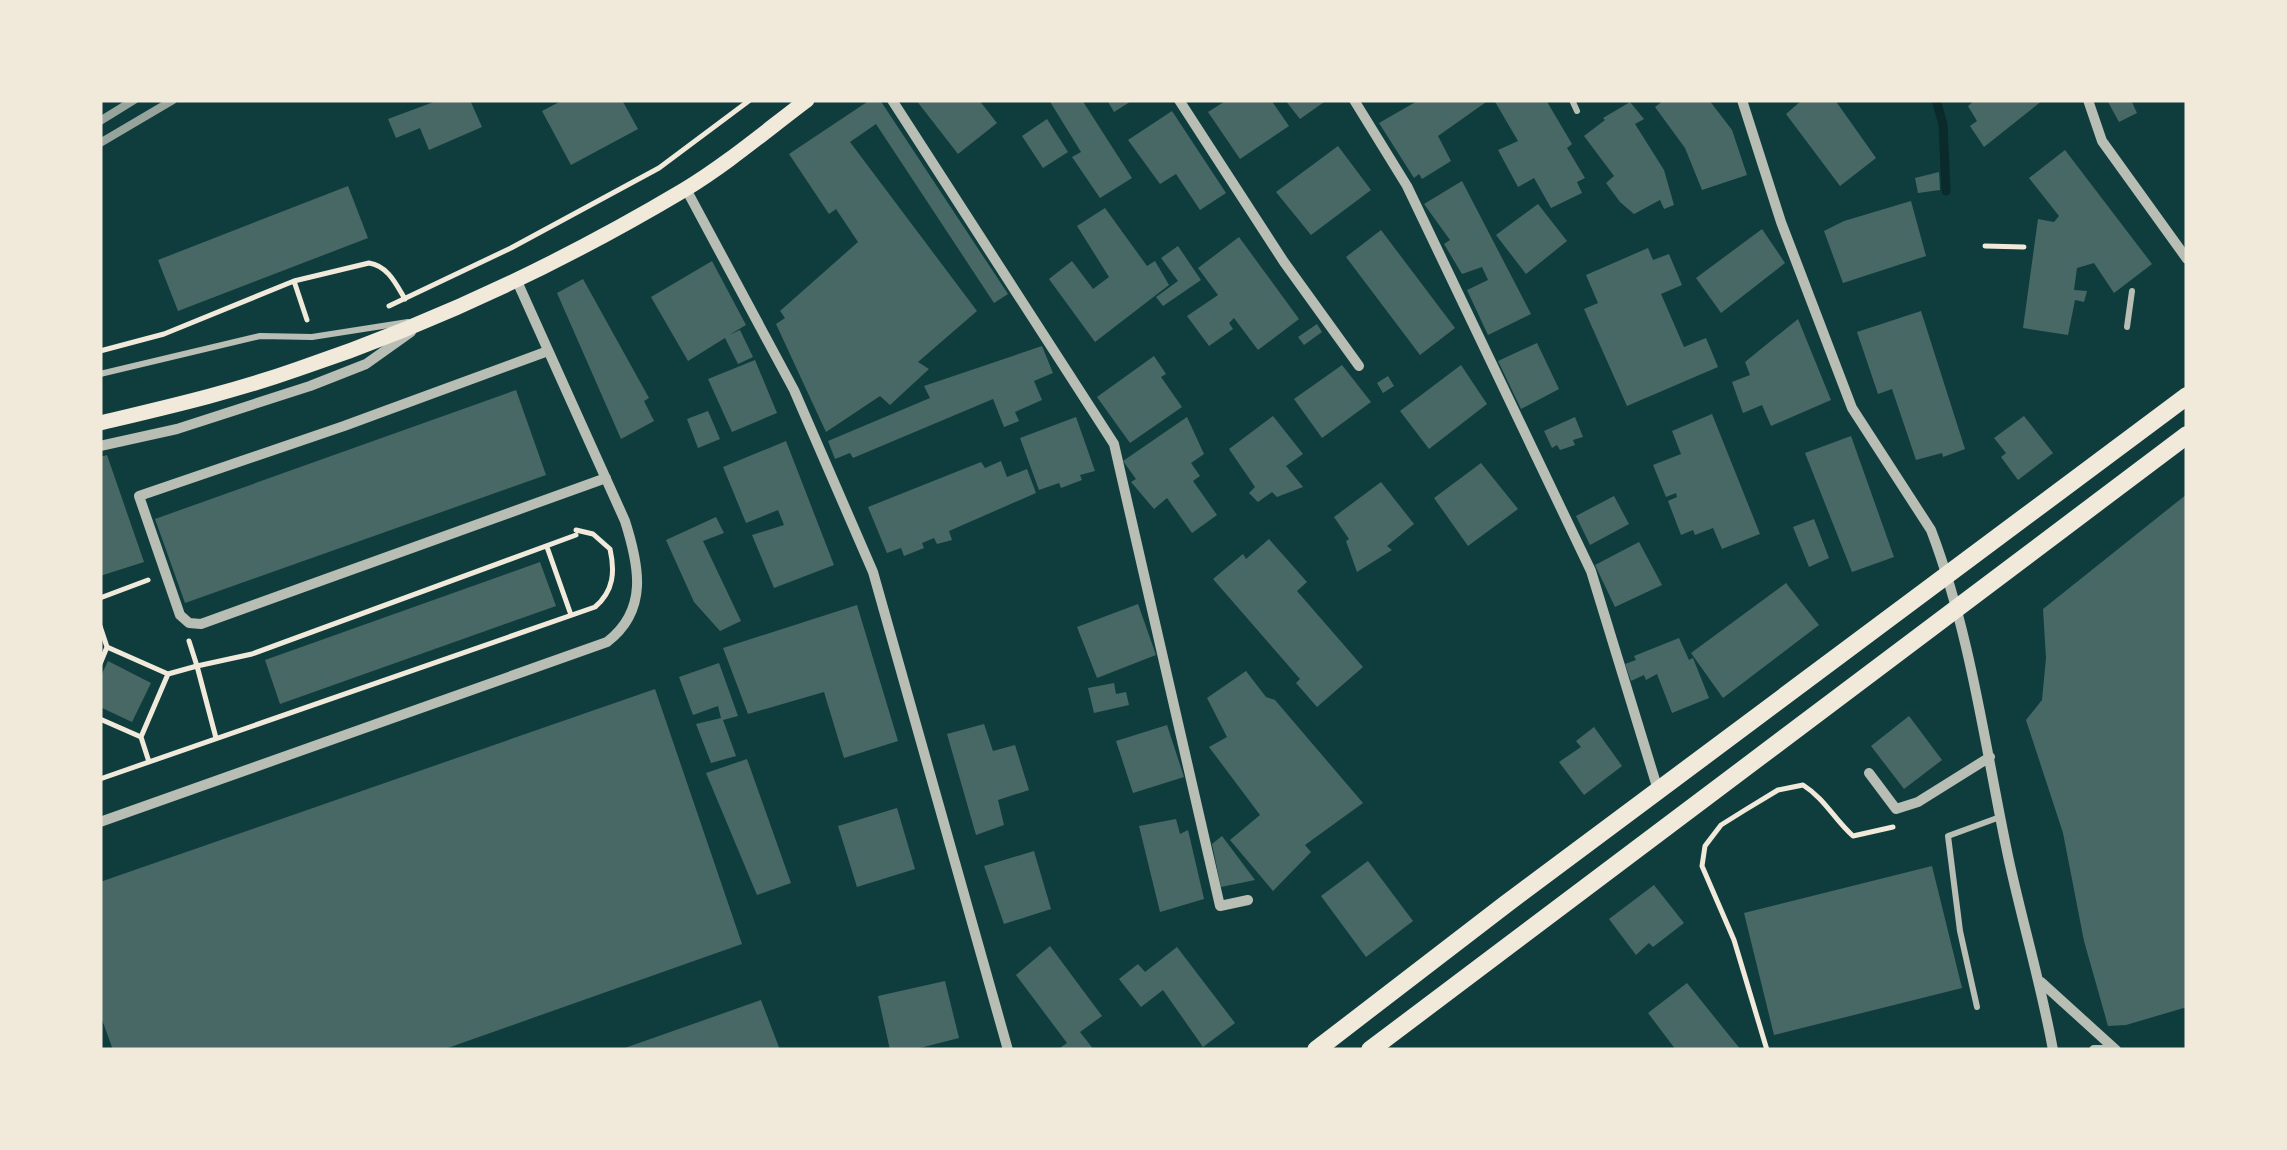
<svg xmlns="http://www.w3.org/2000/svg" width="2287" height="1150" viewBox="0 0 2287 1150" font-family="'Work Sans',sans-serif">
<style>
.lines{fill:none;stroke-linecap:round;stroke-linejoin:round}
.stream{stroke:#0a2a2b;stroke-width:9}
.building{fill:#486865}
.path{stroke:#f1e9da;stroke-width:5}
.service{stroke:#b8beb3;stroke-width:6}
.minor{stroke:#b8beb3;stroke-width:10}
.secondary{stroke:#f1e9da;stroke-width:15}
.primary{stroke:#f1e9da;stroke-width:18}
.rail{stroke:#97a49c;stroke-width:8}
</style>
<rect width="100%" height="100%" fill="#0f3d3e"/>
<g class="lines">
<path class="stream" d="M1936 100 1943 124 1946 191"/>
</g>
<path class="building" d="M439 100H470L482 127 429 150 420 128 396 138 388 119Z
M563 100H622L638 129 571 165 542 111Z
M870 100H880L1008 294 994 303 876 124 850 142 977 311 918 362 929 369 890 405 880 396 826 432 776 324 785 318 780 311 858 242 836 209 829 214 789 154Z
M916 100H979L997 123 958 154Z
M1049 100H1082L1132 178 1100 198 1072 157 1081 152Z
M1107 100H1133L1114 112Z
M1227 100H1271L1289 126 1240 159 1208 112Z
M1285 100H1327L1300 119Z
M1419 100H1489L1438 136 1451 161 1422 179 1419 174 1414 178 1379 123Z
M1494 100H1546L1572 144 1567 148 1585 178 1577 182 1582 193 1551 208 1534 178 1518 187 1498 150 1518 141Z
M1664 100H1709L1732 130 1747 175 1702 190 1685 148 1655 107Z
M1802 100H1835L1876 158 1840 186 1786 114Z
M1975 100H2043L1984 147 1970 126 1977 121 1968 106Z
M2107 100H2131L2137 113 2119 122Z
M1630 102 1644 119 1635 124 1664 170 1674 205 1664 209 1660 200 1634 214 1620 202 1606 183 1614 176 1584 136 1605 120 1603 118Z
M1172 111 1226 193 1200 210 1176 174 1160 184 1128 140Z
M1047 119 1068 152 1043 168 1022 136Z
M1338 146 1371 190 1311 235 1276 192Z
M2065 150 2152 264 2114 293 2094 263 2077 268 2074 290 2087 291 2084 302 2075 300 2068 335 2023 328 2038 219 2054 222 2059 216 2029 178Z
M1939 172 1940 190 1918 193 1915 178Z
M1462 181 1531 314 1488 335 1467 290 1488 280 1482 267 1462 274 1444 244 1450 240 1424 204Z
M348 186 368 238 178 311 158 260Z
M1911 201 1926 256 1843 283 1824 231 1844 221Z
M1538 204 1567 241 1526 274 1496 235Z
M1105 208 1147 266 1155 261 1169 285 1095 342 1049 279 1072 261 1093 289 1109 277 1077 226Z
M1762 229 1785 263 1721 313 1696 278Z
M1381 230 1455 328 1420 355 1346 257Z
M1239 237 1299 319 1258 350 1234 318 1229 323 1233 329 1209 346 1187 316 1218 295 1198 268Z
M1178 246 1201 280 1163 306 1156 297 1178 281 1161 258Z
M1648 248 1653 260 1669 254 1682 285 1661 294 1684 347 1706 338 1718 367 1627 406 1584 309 1598 303 1586 275Z
M712 261 746 325 729 335 740 330 753 357 738 364 725 338 688 361 651 297Z
M583 279 649 398 644 401 654 421 621 439 557 293Z
M1921 311 1965 449 1943 457 1942 453 1916 460 1892 389 1878 394 1857 332Z
M1798 319 1831 400 1771 426 1762 405 1743 413 1732 382 1750 375 1745 362Z
M1317 324 1322 332 1304 345 1298 337Z
M1537 343 1559 389 1521 409 1498 361Z
M1042 346 1053 373 1034 381 1042 400 1015 412 1019 421 1004 427 993 399 853 458 850 453 835 459 828 441 930 398 924 386Z
M1154 356 1166 374 1161 377 1182 407 1130 443 1097 397Z
M755 360 777 413 732 432 708 379Z
M1342 365 1371 402 1322 438 1294 399Z
M1461 365 1487 404 1429 449 1400 411Z
M1388 376 1394 386 1383 393 1377 383Z
M516 390 546 475 185 603 155 519Z
M708 411 720 439 698 448 687 419Z
M1712 414 1760 534 1722 549 1713 528 1695 535 1693 530 1681 535 1668 501 1677 497 1676 493 1666 497 1653 465 1681 454 1672 431Z
M1273 416 1303 454 1286 466 1303 487 1277 497 1272 492 1258 502 1249 493 1255 487 1229 449Z
M2024 416 2053 453 2018 480 2001 457 2006 453 1994 438Z
M1076 417 1095 471 1080 475 1082 480 1061 488 1059 483 1039 490 1020 438Z
M1187 417 1204 454 1191 463 1200 476 1193 481 1217 515 1192 533 1167 498 1154 509 1131 482 1136 479 1123 461Z
M1575 417 1583 437 1573 440 1575 445 1560 450 1557 445 1552 448 1544 431Z
M1851 436 1894 557 1852 572 1805 453Z
M786 441 834 565 774 588 752 535 784 525 778 510 746 523 723 467Z
M107 455 144 562 100 576V457Z
M1001 461 1007 477 1027 469 1036 493 949 531 952 540 937 544 934 538 922 543 924 548 904 556 901 548 887 553 868 507 981 462 985 468Z
M1481 463 1518 509 1468 546 1434 498Z
M1381 482 1414 524 1387 546 1392 550 1357 572 1346 541 1349 539 1334 517Z
M2187 494V1007L2126 1025 2108 1026 2084 941 2063 833 2026 720 2042 700 2046 658 2043 609Z
M1614 496 1629 524 1590 545 1576 516Z
M716 517 724 533 703 541 741 621 720 631 694 602 666 540Z
M1814 519 1829 558 1809 567 1793 527Z
M1269 539 1307 582 1297 591 1363 667 1317 707 1296 683 1300 679 1213 579 1243 554 1246 559Z
M1639 542 1662 585 1615 607 1595 565Z
M540 562 556 606 280 704 265 660Z
M1786 583 1819 625 1723 698 1691 653Z
M1138 604 1156 655 1097 678 1077 627Z
M857 605 898 741 844 758 824 692 748 714 723 648Z
M1679 638 1689 660 1693 658 1709 698 1672 713 1657 674 1646 680 1644 675 1631 681 1625 664 1636 660 1634 656Z
M108 661 151 683 132 722 100 707V678Z
M719 663 738 716 723 720 736 756 711 763 696 724 721 718 718 706 693 715 679 677Z
M1246 671 1266 697 1275 700 1363 803 1305 845 1311 852 1273 891 1230 840 1260 815 1209 747 1227 737 1207 698Z
M1114 683 1116 694 1126 692 1129 705 1094 713 1088 688Z
M655 689 742 944 442 1050H113L100 1014V882Z
M1909 716 1942 760 1904 789 1871 746Z
M984 724 993 751 1015 745 1029 790 998 800 1004 825 976 835 947 734Z
M1167 725 1184 777 1133 793 1116 741Z
M1594 727 1622 766 1584 795 1559 762 1581 747 1576 741Z
M747 759 791 883 757 895 706 773Z
M897 808 915 869 857 887 838 826Z
M1176 819 1180 834 1188 830 1204 899 1160 912 1139 826Z
M1222 836 1255 880 1221 887 1212 844Z
M1034 851 1051 909 1004 924 984 866Z
M1368 861 1413 921 1366 957 1321 896Z
M1932 866 1962 988 1774 1035 1744 913Z
M1654 885 1684 923 1653 947 1649 943 1636 955 1609 919Z
M1050 946 1102 1016 1080 1032 1094 1050H1057L1067 1043 1016 975Z
M1177 947 1235 1023 1203 1047 1163 990 1141 1007 1119 979 1138 964 1145 972Z
M945 981 959 1038 912 1050H890L878 996Z
M1687 983 1720 1024 1741 1050H1676L1648 1013Z
M761 1000 780 1050H622V1049Z"/>
<g class="lines">
<path class="path" d="M1985 246 2024 247
M389 306 511 248 659 168 750 100
M307 320 294 281 369 263C388 266 396 284 405 299
M100 351 164 334 294 281
M547 547 571 615
M100 598 148 580
M100 626 107 647 100 664
M107 647 168 674 197 666 189 641
M100 719 141 737
M216 738 197 666 252 654 576 535
M149 762 141 737 168 674
M100 779 595 607C614 591 615 571 610 549L593 534 576 530
M1767 1050 1734 940 1702 866 1705 846 1721 825 1745 810 1778 790 1803 785C1825 799 1834 819 1853 836L1893 827"/>
<path class="service" d="M1572 100 1577 111
M2127 327 2132 291
M100 374 260 336 312 337 408 322
M1977 1007 1960 931 1948 836 2000 817"/>
<path class="minor" d="M892 100 1114 444 1220 906 1248 900
M1179 100 1284 262 1359 366
M1354 100 1407 186 1591 571 1658 790
M1742 100 1781 222 1852 408 1931 530C1971 635 1985 747 2008 856 2022 921 2041 984 2053 1050
M2088 100 2102 141 2187 259
M686 189 794 390 873 572 1008 1050
M548 351 344 426 139 496 180 615 189 623 201 624 606 478
M100 446 177 429 310 386 366 364 411 332
M1869 773 1896 809 1918 802 1990 757
M100 822 607 642C649 610 639 565 625 521L516 279
M2041 982 2116 1050
M2094 1050H2109"/>
<path class="secondary" d="M100 423C167 407 233 392 298 369 432 324 563 262 684 190 727 164 767 130 807 100"/>
<path class="primary" d="M1316 1050 1506 904 2187 396
M1370 1050 2187 435"/>
<path class="rail" d="M100 121 134 100
M100 143 173 100"/>
</g>
<rect width="2287" height="1150" fill="none" stroke="#f1e9da" stroke-width="205"/>
</svg>
